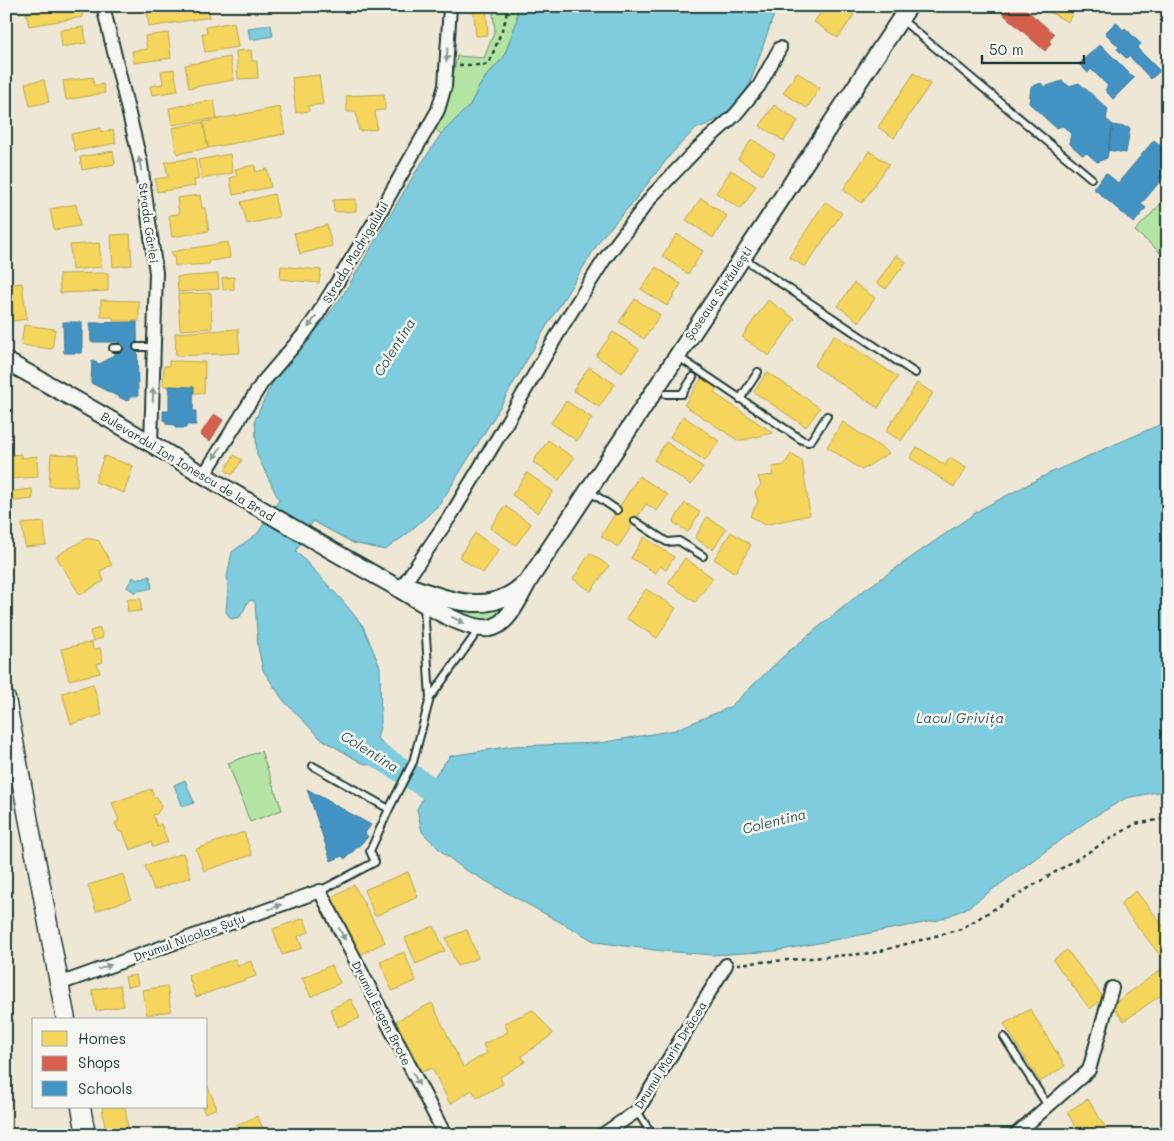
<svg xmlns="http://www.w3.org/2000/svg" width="1174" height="1141" viewBox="0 0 1174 1141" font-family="Mali,sans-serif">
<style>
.green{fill:#b3e4a4;stroke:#69906c}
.water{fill:#7eccdd;stroke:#589399}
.homes{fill:#f6d55c;stroke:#b6a750}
.shops{fill:#d6604d;stroke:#9f5646}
.schools{fill:#4393c3;stroke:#387998}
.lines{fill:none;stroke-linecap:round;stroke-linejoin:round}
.river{stroke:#7eccdd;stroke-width:25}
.service-casing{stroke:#1f3d34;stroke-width:10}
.minor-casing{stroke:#1f3d34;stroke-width:16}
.tertiary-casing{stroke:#1f3d34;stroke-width:20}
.secondary-casing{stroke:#1f3d34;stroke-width:21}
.path{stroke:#1f3d34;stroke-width:2.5;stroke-dasharray:4 4;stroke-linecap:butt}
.service{stroke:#f6f6f2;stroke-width:6}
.minor{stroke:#f6f6f2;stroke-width:12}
.tertiary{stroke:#f6f6f2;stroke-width:16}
.secondary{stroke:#f6f6f2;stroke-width:18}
.oneway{fill:#8a9a93}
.labels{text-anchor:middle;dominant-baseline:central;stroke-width:5;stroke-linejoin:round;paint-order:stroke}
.street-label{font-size:12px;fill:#1f3d34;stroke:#f6f6f2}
.water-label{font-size:14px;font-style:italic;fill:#325a56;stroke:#f6f6f2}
</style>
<rect width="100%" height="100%" fill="#efe7d6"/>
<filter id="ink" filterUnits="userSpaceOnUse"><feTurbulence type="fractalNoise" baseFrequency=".02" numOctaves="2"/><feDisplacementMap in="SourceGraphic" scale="10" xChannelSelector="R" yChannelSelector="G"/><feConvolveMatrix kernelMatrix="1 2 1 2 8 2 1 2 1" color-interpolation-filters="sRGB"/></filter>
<g filter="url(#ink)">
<path class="green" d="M492 6H517V20L504 57 487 75 479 87 470 105 441 134 434 127 451 86 457 56 484 58 495 30Z
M1168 196V259L1135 231Z
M505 604C494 630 472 621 452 612L454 606Z
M261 751 282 810 250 822 228 763Z"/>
<path class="water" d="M517 6H777L750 83 741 98 721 118 694 130 672 153 630 206 602 237 543 332 493 419 440 504 407 534 385 550 353 543 313 521 296 551 341 599 363 626 380 667 381 723 377 738 399 756 389 769 362 763 320 738 283 700 263 670 258 647 255 602 251 600 248 602 240 617 231 619 226 612 228 588 227 577 232 552 258 533 279 500 257 455 255 420 263 402 273 382 323 322 343 295 415 173 441 134 470 105 479 87 487 75 504 57 517 20Z
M271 25 273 36 250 40 248 28Z
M1168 421V790L1126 798 1090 819 967 908 939 920 776 951 713 955 662 951 596 942 464 869 444 854 422 832 417 809 436 774 450 756 512 746 600 743 675 730 730 707 788 652 863 591 981 509 1050 473Z
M150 576 152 588 134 592 127 587 133 577 137 580Z
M185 780 194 803 183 807 174 785Z"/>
<path class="homes" d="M67 6H81L83 17 29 26 26 13Z
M146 6H208L210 17 149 27Z
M473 6H486L488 35 476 36Z
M825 6H841L854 15 838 38 814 22Z
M1052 6H1062L1073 12 1068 22 1049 12Z
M234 22 238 47 205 52 202 33H207L206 27Z
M84 27 86 43 62 47 60 30Z
M168 33 171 58 134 63 132 51 147 49 145 36Z
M251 50 252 61H257L258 78 238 79 236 51Z
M230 57 234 80 189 88 185 65Z
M174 69 178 91 152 95 150 86 163 84 161 71Z
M797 72 820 88 807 108 783 93Z
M914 73 930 84 894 138 878 127Z
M319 75 323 104 308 106 309 111 296 113 292 78Z
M93 77 94 86 103 84 105 93 66 100 63 81Z
M44 80 49 102 30 106 25 83Z
M384 94 385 110 375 111 377 129 359 131 356 112H347L346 96Z
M214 100 217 118 172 125 169 108Z
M774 105 798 121 784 141 760 126Z
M280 107 285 134 208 148 203 122Z
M203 122 208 148 177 154 172 128Z
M101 128V132L113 130 116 143 75 151 71 134Z
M752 139 775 155 762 175 738 159Z
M113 151 115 164 82 170 80 157Z
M869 151 889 164 862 203 843 190Z
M230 154 233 173 202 179 198 160Z
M195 158 199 179 194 180 195 186 157 192 155 179 168 177 165 162Z
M255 165 256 172 267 169 271 187 233 195 230 178 237 176 235 169Z
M731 170 756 186 741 209 716 193Z
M274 194 279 217 247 224 241 202Z
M200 195 202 208H205L209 231 172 237 169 215 179 214 177 198Z
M701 198 727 216 713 238 686 220Z
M356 199V211L334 212 333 200Z
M825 202 842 213 805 267 789 257Z
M76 204 80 226 54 230 50 209Z
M327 225 332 246 300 254 294 233Z
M130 234 132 265 113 267 111 235Z
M677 234 703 251 688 274 662 256Z
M228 242 230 258 210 261 209 264 175 266 174 256 172 257 171 252Z
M99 243 102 267 72 270 70 245Z
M896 255 906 262 886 289 877 283Z
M281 266 321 270 319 283 280 279Z
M656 267 681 284 667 306 641 289Z
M108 273V291L60 293 59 274Z
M218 274 219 289 178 292 177 277Z
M234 277V289L223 290 222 278Z
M22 283 27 319 6 322V285Z
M854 283 875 298 859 322 838 306Z
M211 293 212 328 180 330 178 294Z
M635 299 660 315 644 339 619 322Z
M101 300 139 301V321H113V317H101Z
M768 300 795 319 769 356 742 337Z
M24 325 55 329 52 349 21 345Z
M238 329 240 353 176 356 175 333Z
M613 332 639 349 622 373 596 356Z
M834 335 898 377 878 408 814 366Z
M169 361 205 362 204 393H194V387L163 386 164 366H169Z
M589 367 615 384 599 407 573 390Z
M767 372 820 408 806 427 754 392Z
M703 376 719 387 714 393 773 433 739 441 684 405Z
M917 383 933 393 901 441 886 431Z
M566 401 592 418 577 441 551 423Z
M683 416 719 441 705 461 670 437Z
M843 422 889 453 862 470 827 447Z
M548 440 574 458 559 480 533 462Z
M666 442 703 467 691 485 654 460Z
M917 447 945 465 950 458 966 468 954 487 910 458Z
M21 454V458L37 456 38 477 9 479 8 455Z
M51 454 78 455 77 487 49 486Z
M791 454 802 461 810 515 764 525 750 516 758 502 755 492 761 485 758 477 773 475 772 467 784 465Z
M234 455 242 460 232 475 225 470Z
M104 456 133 466 124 493 95 482Z
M527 473 553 491 538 513 512 495Z
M639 476 668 495 657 511 646 504 618 547 601 536Z
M32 489 33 499 6 502V492Z
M685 503 700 512 688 532 673 522Z
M505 506 531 524 516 545 490 528Z
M707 517 726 529 713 550 695 538Z
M44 522 46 545 25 547 22 524Z
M731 532 751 545 735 573 714 559Z
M475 533 499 550 483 573 459 557Z
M644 537 674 557 666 570 660 566 656 573 631 558Z
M87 538 99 541 112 565 100 571 104 581 80 595 56 556Z
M590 553 609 566 591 591 573 579Z
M685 558 713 578 695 602 668 583Z
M646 589 676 608 657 638 626 618Z
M127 599H141V611L128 612Z
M100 628 103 638 93 641 90 631Z
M92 642 93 650 100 648 103 662 97 664 100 673 69 680 61 649Z
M93 684 102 715 71 724 62 693Z
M151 789 154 797H157L161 807 157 814 153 815 157 826 161 824 168 842 153 847 151 842 130 850 123 832H119L115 823 119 820 112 803Z
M244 832 252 855 204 871 196 849Z
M183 853 191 877 154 890 145 866Z
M408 872 418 897 375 916 364 890Z
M123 874 131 899 96 911 88 885Z
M354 885 385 942 360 955 329 898Z
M1136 891 1168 932V954L1162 958 1120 904Z
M304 918 309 932 298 936 302 948 282 955 273 929Z
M434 926 445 951 416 964 405 938Z
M467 930 478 958 457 966 446 938Z
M1067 950 1104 998 1090 1009 1053 960Z
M404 952 416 981 392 991 380 962Z
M235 959 237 966 251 961 256 976 196 997 188 975Z
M331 965 340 983 311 997 302 978Z
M1166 966 1168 969V990L1124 1021 1112 1005Z
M136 975 138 985 127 987 125 977Z
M120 985 124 1006 96 1011 92 990Z
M167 986 171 1011 147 1015 142 990Z
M351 999 360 1018 338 1027 330 1009Z
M432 1003 463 1067 487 1053 483 1044 508 1032 504 1023 533 1010 553 1034 522 1056 525 1062 500 1077 503 1084 477 1098 472 1090 450 1104 432 1068 422 1072 396 1021Z
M1030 1009 1065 1066 1040 1082 1004 1024Z
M206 1087H208L217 1108 205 1113 202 1107H206Z
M1088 1099 1110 1135H1080L1067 1112Z
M102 1107H125L129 1135H106Z
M257 1116 266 1135H228L226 1131Z"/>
<path class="shops" d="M1010 6H1022L1054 34 1049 41 1051 43 1045 51 1003 14Z
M214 414 223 420 210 441 200 435Z"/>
<path class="schools" d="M1116 22 1123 30 1125 28 1141 44 1137 48 1160 71 1151 79 1129 56 1126 58 1117 49 1119 47 1105 33Z
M1100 44 1134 78 1113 99 1105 90 1108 86 1091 69 1088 73 1079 64Z
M1062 81 1069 86 1079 83 1108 109 1106 119 1113 125 1107 158 1097 162 1087 153 1082 155 1069 143 1071 134 1063 126 1056 128 1029 103 1031 87 1041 83 1044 87Z
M1113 125 1130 128 1126 153 1108 150Z
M1154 140 1165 149 1161 153 1168 158V172L1141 204 1146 208 1134 223 1093 188 1106 173 1118 183Z
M63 322H82V353H64Z
M137 322 138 396H131L127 401 91 383 92 361 100 364 118 352 119 342H91L90 323Z
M169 386 194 387 193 411H196V425H186V428H175V425L166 424V421L163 420V411H169Z
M307 789 371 825 365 833 368 837 345 859 342 856 331 861Z"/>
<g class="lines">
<path class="river" d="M365 747 458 806"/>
<g class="service-casing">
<path id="service" d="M902 20 1091 178
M743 258 915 373
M137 347H154
M113 348H119
M677 356 802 440 808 442 812 439 827 416
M666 394H682L693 377
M740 399 758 372
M589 491 617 510
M635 521 667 542 679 541 703 556
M430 698 480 628
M313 766 389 809 370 851 375 862 320 891
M389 809 413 762 430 698 424 606
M1004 1037 1048 1106
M637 1111 652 1135"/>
</g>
<g class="minor-casing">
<path id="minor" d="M103 6 141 164 156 273 151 444
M204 475 262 383 304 334 316 317 376 219 438 110 445 86 450 6
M404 584 453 512 500 434 563 325 604 260 653 195 695 151 735 115 759 86 780 48
M59 984 320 891 445 1135
M602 1135 637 1111 726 965
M1015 1135 1089 1070 1112 988"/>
</g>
<g class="tertiary-casing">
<path id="tertiary" d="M6 361C55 388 103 415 150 443 230 491 310 539 391 584 413 597 466 632 490 628 508 626 521 594 529 580L909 6
M411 587C449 600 490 617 524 584"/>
</g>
<g class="secondary-casing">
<path id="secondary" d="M6 699 66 1020
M81 1107 86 1135"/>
</g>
<path class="path" d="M459 65H485L490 61 506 19 507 6
M737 964 873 953 961 929 1135 824 1168 818"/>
<use href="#service" class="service"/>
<use href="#minor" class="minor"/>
<use href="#tertiary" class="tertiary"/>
<use href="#secondary" class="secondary"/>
</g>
<defs><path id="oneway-solid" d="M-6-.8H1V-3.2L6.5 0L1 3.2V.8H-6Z" transform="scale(1.25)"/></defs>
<g class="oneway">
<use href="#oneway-solid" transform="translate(447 55) rotate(94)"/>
<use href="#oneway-solid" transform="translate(140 164) rotate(-100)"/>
<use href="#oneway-solid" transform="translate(312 322) rotate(125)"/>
<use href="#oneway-solid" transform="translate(153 395) rotate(-88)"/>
<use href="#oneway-solid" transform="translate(217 453) rotate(122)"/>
<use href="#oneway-solid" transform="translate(458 620) rotate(26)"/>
<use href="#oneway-solid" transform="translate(275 907) rotate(-20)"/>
<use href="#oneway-solid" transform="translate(342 934) rotate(63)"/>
<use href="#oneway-solid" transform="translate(105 967) rotate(-20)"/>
<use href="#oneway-solid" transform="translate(416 1079) rotate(63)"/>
</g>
</g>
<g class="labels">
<g class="street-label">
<text transform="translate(149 223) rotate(82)">Strada Gârlei</text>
<text transform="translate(355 252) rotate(-59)">Strada Madrigalului</text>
<text transform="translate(718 293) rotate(-56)">Șoseaua Străulești</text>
<text transform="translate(188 466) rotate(31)">Bulevardul Ion Ionescu de la Brad</text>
<text transform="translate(189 937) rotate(-20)">Drumul Nicolae Șuțu</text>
<text transform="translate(382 1013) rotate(63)">Drumul Eugen Brote</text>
<text transform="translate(670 1055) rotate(-58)">Drumul Marin Drăcea</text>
</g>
<g class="water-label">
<text transform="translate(394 347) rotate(-58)">Colentina</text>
<text x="960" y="717">Lacul Grivița</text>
<text transform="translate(370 751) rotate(32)">Colentina</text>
<text transform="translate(774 821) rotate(-14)">Colentina</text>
</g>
</g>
<rect width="1174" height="1141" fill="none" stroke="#f6f6f2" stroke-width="25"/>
<rect x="12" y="12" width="1149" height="1116" fill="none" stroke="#1f3d34" stroke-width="2" filter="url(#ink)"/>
<rect x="32" y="1018" width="175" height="90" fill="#f6f6f2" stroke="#a0aca6"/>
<rect x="42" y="1031" width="25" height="15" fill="#f6d55c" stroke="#a0aca6"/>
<text x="78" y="1044" font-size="15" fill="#1f3d34">Homes</text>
<rect x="42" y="1056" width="25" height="15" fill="#d6604d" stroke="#a0aca6"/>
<text x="78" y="1068" font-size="15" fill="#1f3d34">Shops</text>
<rect x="42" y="1081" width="25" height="15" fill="#4393c3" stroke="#a0aca6"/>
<text x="78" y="1094" font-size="15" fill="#1f3d34">Schools</text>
<path d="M982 55v8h102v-8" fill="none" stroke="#1f3d34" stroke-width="2.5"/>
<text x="989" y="55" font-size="15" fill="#1f3d34" stroke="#f6f6f2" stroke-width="4" paint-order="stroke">50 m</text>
</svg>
